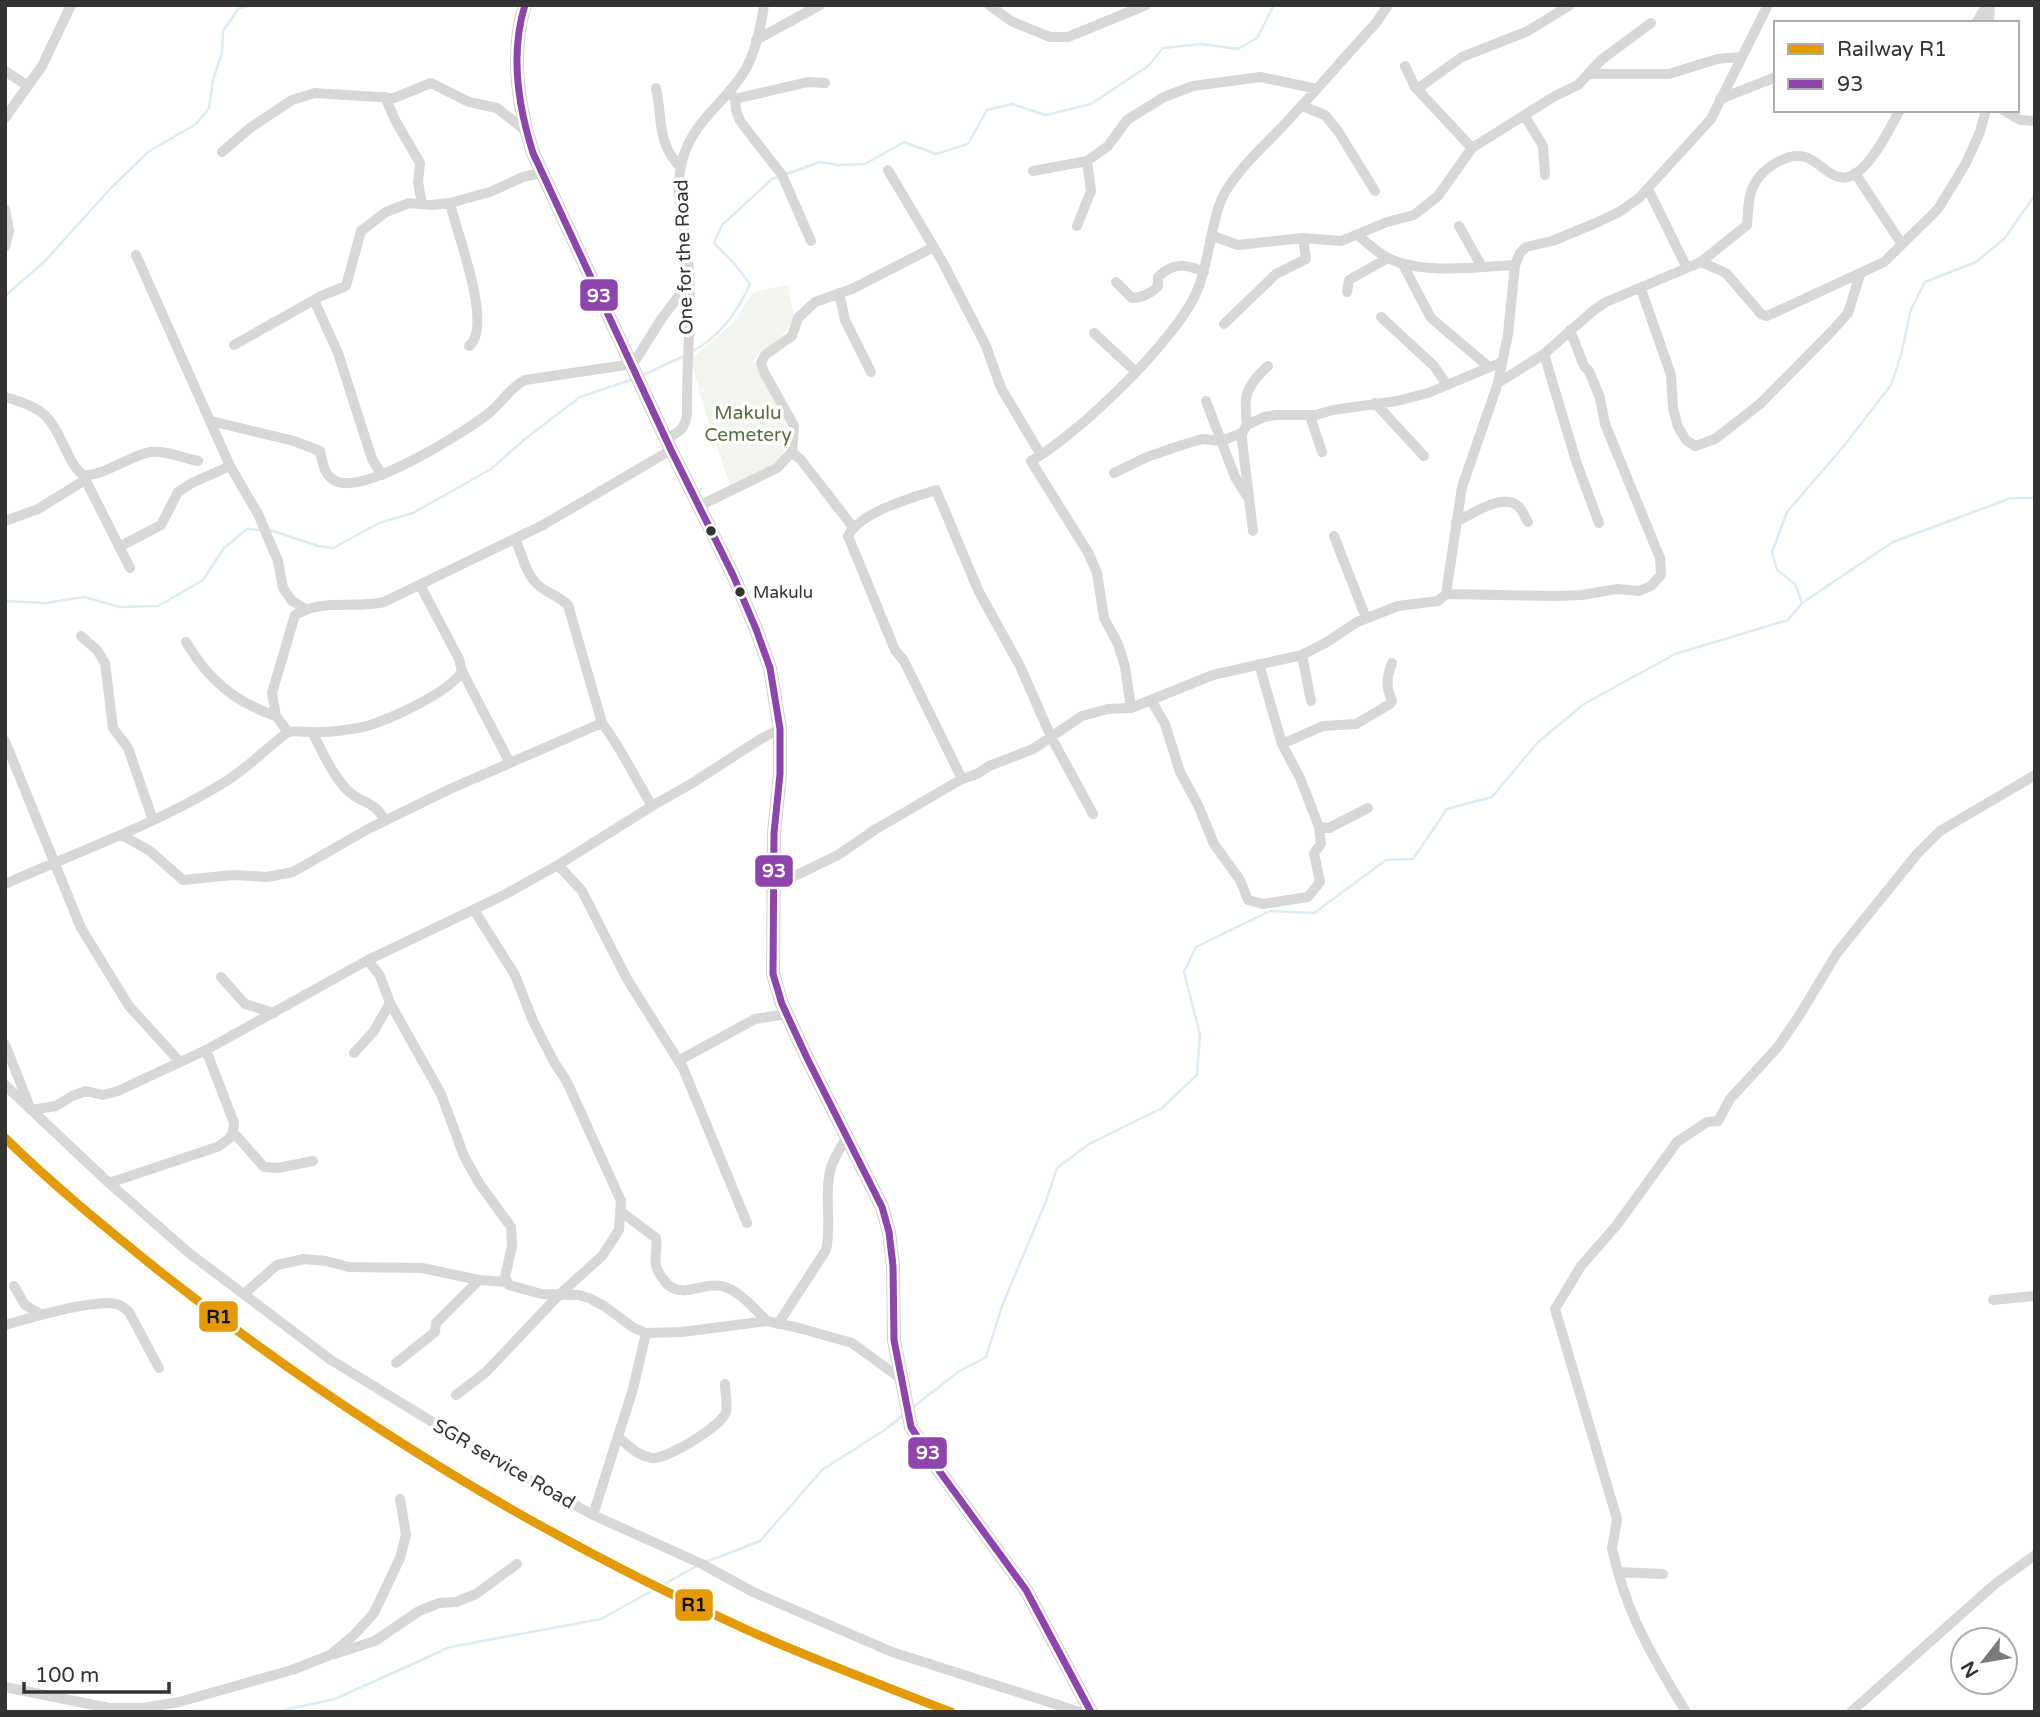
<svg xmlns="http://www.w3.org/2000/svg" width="2040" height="1717" viewBox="0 0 2040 1717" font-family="'Varela Round',sans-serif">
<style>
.green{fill:#f1f5ed}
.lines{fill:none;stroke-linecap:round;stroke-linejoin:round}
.stream{stroke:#ddebf3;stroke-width:2.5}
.minor{stroke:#d7d7d7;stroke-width:10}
.secondary{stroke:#d0d0d0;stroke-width:14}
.bus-1-casing{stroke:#fff;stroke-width:12}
.bus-1{stroke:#8e44ad;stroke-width:7}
.rail-1-casing{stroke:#fff;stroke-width:14}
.rail-1{stroke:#e39a05;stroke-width:9}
.bus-dot{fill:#333;stroke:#fff;stroke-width:2.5}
.labels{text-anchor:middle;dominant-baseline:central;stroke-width:7;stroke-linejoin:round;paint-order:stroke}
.bus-label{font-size:17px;fill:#333;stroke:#fff;text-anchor:start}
.street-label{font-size:19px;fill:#333;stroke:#fff}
.park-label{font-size:19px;fill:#56703f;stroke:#fff}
.line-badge{stroke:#fff;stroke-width:2.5}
.badge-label{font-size:19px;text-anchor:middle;font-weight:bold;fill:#fff}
.pale-badge-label{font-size:19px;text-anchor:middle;font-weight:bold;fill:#111}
</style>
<rect width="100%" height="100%" fill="#fff"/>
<path class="green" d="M788 285 794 318 778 342 758 353 753 361 781 408 789 433 781 460 754 477 730 485 706 415 691 359 732 324 754 292Z"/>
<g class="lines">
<path class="stream" d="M5 296 45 261 110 189 148 152 196 124 209 108 213 80 222 53 223 31 238 9 250 5
M693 351C719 337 738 311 750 284L734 263 714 243 722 225 772 179 820 162 839 165 865 164 904 142 936 154 968 144 987 110 1012 104 1046 115 1091 104 1148 66 1163 48 1201 44 1238 49 1257 38 1274 5
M643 375 684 356
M270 530 318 546 333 548 379 523 413 513 491 469 525 439 580 397 633 379
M5 601 46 603 84 597 120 607 158 606 203 580 224 548 247 529 260 530
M1802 603 1893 542 2011 498H2035
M913 1407 958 1372 986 1357 1002 1306 1046 1201 1057 1168 1089 1144 1162 1108 1197 1075 1200 1034 1184 972 1196 947 1270 911 1314 913 1386 860 1413 859 1447 809 1492 797 1537 743 1584 704 1675 654 1788 620 1802 603 1795 584 1777 570 1772 552 1787 512 1843 447 1891 385 1901 355 1911 309 1925 282 1976 262 2004 239 2035 195
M706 1562 760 1541 822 1470 886 1429 902 1416
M275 1712 335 1699 450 1647 601 1619 697 1566"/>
<path class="minor" d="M989 5 1011 21 1040 33 1050 37H1068L1146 5
M1976 23 1987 5
M1989 23 1990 5
M756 40 820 5
M1405 66 1415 87 1472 148
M5 71 28 86
M1591 74H1669L1717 59 1741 57
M656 88C663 120 656 142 681 168
M1417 89 1462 57 1528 31 1570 5
M732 95 735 99 808 82 825 83
M385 97 395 120 420 163 418 182 422 204
M735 99 736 110 740 121 782 175 811 241
M1720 99 1776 77
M1302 106 1325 115 1338 131 1375 191
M2003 110 2020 120 2035 121
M1524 115 1543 146 1545 175
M5 118 42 66 71 5
M222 152 250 128 292 100 315 93 394 98 431 83 469 102 497 108 526 131
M888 170 942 261 986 346 1001 388 1041 455
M1033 171 1087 161 1108 146 1127 120 1164 97 1193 86 1261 77 1317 89
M1855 173 1901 243
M450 203C456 231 494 327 469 346
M5 209 9 231 5 247
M1077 226 1091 191 1087 161
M1459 226 1482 267
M1357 235C1367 242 1377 253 1388 258 1423 275 1478 267 1515 265
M1213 236 1238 245 1303 238 1341 241 1387 222 1414 215 1438 196 1472 148 1555 96 1578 85 1601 60 1651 23
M136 255 230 466 258 514 278 561 283 588 292 601 306 609
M1701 262 1747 225C1748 212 1748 194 1755 183 1763 168 1788 152 1805 157 1820 161 1831 181 1848 177 1870 171 1889 129 1900 110
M1402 263 1431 318 1489 367
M1687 268 1701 262 1726 273 1761 314 1767 316 1884 262 1938 209 1966 163 1980 132 1986 110
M1116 282 1132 298C1141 298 1152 293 1158 286V277C1173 262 1186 264 1204 272
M1641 289 1671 375 1673 408 1678 427 1686 440 1695 446 1715 439 1760 404 1833 330 1848 313 1860 275
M1347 292 1349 280 1388 258
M839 293 845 320 871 372
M314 300 338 353 372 459 382 475
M1381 317 1434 366 1447 385
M1224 324 1276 274 1306 259 1303 238
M1094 333 1136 372
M234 345 321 296 346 286 361 231 386 212 409 203 432 205 450 203 490 192 523 177 541 173
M1544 354 1576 461 1599 523
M1498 383 1544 354 1594 310 1606 302 1687 268 1648 189
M5 397C46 409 49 415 67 452 71 461 75 469 83 475 102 477 129 456 150 452 164 450 184 458 198 461
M1206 401 1235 477 1247 496
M1375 403 1424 456
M1310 416 1322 452
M211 421 294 441 320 451C323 464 324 477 338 482 369 492 464 433 489 413 502 403 510 387 525 380L633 364 662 318 689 282
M1247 425C1243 395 1246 386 1268 366
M667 438C680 432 685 429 687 414 686 362 693 310 688 259 685 225 673 191 683 158 694 120 724 104 744 72 755 54 761 26 764 5
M792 452 801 460 853 527
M1114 473 1147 457 1182 445 1202 439 1221 441 1242 433
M83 475 130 568
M699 506 777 468 792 452 794 426 764 372 761 363 765 355 792 336 798 318 815 302 852 289 934 247
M5 521 38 509 85 480
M1456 522C1471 515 1503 491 1519 507 1523 511 1525 518 1528 522
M1253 531 1242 440V433L1247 425 1264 417 1276 415H1316L1333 410 1397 401 1428 393 1502 362
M1334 536 1366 618
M515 539C522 553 524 570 535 582 543 592 558 595 568 605L602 723C621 748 635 778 652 806
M119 547 161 525 178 492 192 483 230 466
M1446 594 1555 596 1582 595 1617 589 1639 591 1651 586 1661 575 1660 558 1605 424 1600 398 1589 371 1584 366 1570 330
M81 636 97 650 105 663 113 728 128 748 153 820
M186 642C208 679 234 702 276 716
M1302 655 1311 701
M1259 664 1282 744 1300 778 1319 827 1329 828 1368 808
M462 671 510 763
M1151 700 1165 724 1180 772 1198 805 1214 844 1240 880 1248 900 1263 904 1308 897 1320 882 1314 853 1321 844 1319 827
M1131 708 1125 667 1118 644 1104 618 1097 573 1089 554 1031 461C1078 435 1177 339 1197 291 1210 262 1211 213 1227 189 1245 161 1272 139 1294 114 1322 84 1348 53 1376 23L1388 5
M288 732 276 716 272 693 295 615C324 598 353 609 384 602L543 525 671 450
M312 732C322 751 332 774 347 790 362 805 374 799 385 821
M5 741 81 928 129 1006 180 1062
M1282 744 1323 726 1356 724 1390 704 1392 701C1386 686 1386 679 1392 663
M962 779 904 661 895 650 848 536C861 512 910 498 936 490L979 592 1020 666 1051 737 1093 814
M122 835 150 851 183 880 233 875 267 877 293 872 368 829 450 789 602 723
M558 865 582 891 627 979 683 1068 747 1223
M5 884C77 852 152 826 220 785 245 771 265 749 288 732 299 730 309 733 320 732 333 732 346 730 358 728 382 724 451 692 462 671L459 659 420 585
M773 884 799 874 838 855 876 829 962 779 977 774 989 766 1033 749 1082 716 1108 709 1131 708 1213 675 1302 655 1327 642 1357 622 1398 606 1438 601 1446 594 1462 487 1498 383 1508 334 1515 265 1520 253 1526 247 1552 241 1596 223 1619 212 1639 198 1711 119 1768 5
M368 960 380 976 390 1003 441 1094 464 1156 479 1183 511 1227 512 1246 505 1277 509 1285 542 1294 579 1295 589 1298 604 1306 634 1328 646 1333 682 1332 767 1321 799 1328 852 1343 900 1378
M221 977 245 1004 274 1013
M5 1044 31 1110 56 1106 72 1096 86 1091 103 1095 118 1091 206 1050 368 960 502 896 558 865 652 806 694 782 759 740 780 729
M354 1053 374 1031 390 1003
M678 1061 755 1019 787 1014
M5 1085 109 1183 189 1253 331 1360 501 1464 593 1515 702 1564 753 1592 892 1652 1080 1712
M234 1133 264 1167 278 1168 313 1161
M109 1183 217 1147C228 1140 234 1137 234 1123L206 1050
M620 1211 656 1238C658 1247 654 1256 656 1265 657 1272 663 1279 667 1284 684 1300 705 1280 725 1287 742 1293 754 1309 767 1321
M14 1286 25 1305 42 1315
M244 1294 277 1265 304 1259 326 1261 349 1267 422 1268 479 1280 506 1282
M1993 1300 2035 1296
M778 1324 826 1250C832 1224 824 1196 830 1171 833 1158 841 1147 848 1135
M5 1325C34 1317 80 1303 109 1303 118 1303 123 1306 129 1312L159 1368
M396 1363 435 1332 436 1323 479 1280
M456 1395 486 1372 560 1294 602 1256 619 1230 621 1201 567 1082 554 1062 533 1021 515 975 474 910
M619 1438C629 1446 638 1456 652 1458 667 1459 721 1427 726 1412 728 1404 725 1393 725 1384
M593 1515 633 1389 646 1333
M1618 1572 1612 1549 1617 1519 1555 1309 1581 1266 1616 1226 1677 1142 1707 1122 1718 1121 1730 1099 1777 1048 1799 1016 1837 953 1917 854 1940 831 2035 775
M1663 1574 1618 1572C1632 1624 1659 1667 1686 1712
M334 1654 375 1641 419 1611 439 1603 456 1602 476 1594 517 1564
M5 1687 109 1708H143L179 1702 292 1670 330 1655 354 1635 374 1613 400 1558 406 1535 400 1499
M1851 1712 1995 1584 2035 1555"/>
<path class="secondary" d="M525 5C510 53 518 106 533 153L671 450 733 575 756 629 770 668 780 729V774L774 833 773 974 782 1004 807 1058 882 1207 889 1232 893 1266 894 1340 911 1427 940 1472 1026 1590 1091 1712"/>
<g class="bus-1-casing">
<path id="bus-1" d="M525 5C510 53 518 106 533 153L671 450 733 575 756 629 770 668 780 729V774L774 833 773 974 782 1004 807 1058 882 1207 889 1232 893 1266 894 1340 911 1427 940 1472 1026 1590 1091 1712"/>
</g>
<use href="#bus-1" class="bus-1"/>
<g class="rail-1-casing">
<path id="rail-1" d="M5 1138C53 1185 106 1228 158 1270 337 1412 535 1533 743 1628 811 1659 881 1685 951 1712"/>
</g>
<use href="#rail-1" class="rail-1"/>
</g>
<g class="bus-dot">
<circle cx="711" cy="531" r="6"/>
<circle cx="740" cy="592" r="6"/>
</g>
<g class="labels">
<g class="bus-label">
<text x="753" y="592">Makulu</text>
</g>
<g class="street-label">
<text transform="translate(684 257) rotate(-92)">One for the Road</text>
<text transform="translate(504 1464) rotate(30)">SGR service Road</text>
</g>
<g class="park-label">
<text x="748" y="413">Makulu<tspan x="748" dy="22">Cemetery</tspan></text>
</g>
</g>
<g class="line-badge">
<rect x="579" y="278" width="40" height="34" rx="7" fill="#8e44ad"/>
<rect x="754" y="854" width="40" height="34" rx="7" fill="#8e44ad"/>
<rect x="198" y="1300" width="41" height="33" rx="7" fill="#e39a05"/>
<rect x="907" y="1436" width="41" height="34" rx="7" fill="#8e44ad"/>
<rect x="674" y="1588" width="40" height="34" rx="7" fill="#e39a05"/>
</g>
<g class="badge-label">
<text x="599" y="302">93</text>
<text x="774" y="877">93</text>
<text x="928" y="1459">93</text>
</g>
<g class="pale-badge-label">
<text x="219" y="1323">R1</text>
<text x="694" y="1611">R1</text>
</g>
<rect width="2040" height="1717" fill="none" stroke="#333333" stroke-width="14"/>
<rect x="1774" y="21" width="245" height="91" fill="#ffffff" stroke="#adadad" stroke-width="2"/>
<rect x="1788" y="44" width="35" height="10" fill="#e39a05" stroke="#adadad" stroke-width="2"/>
<text x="1837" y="56" font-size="21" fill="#333333">Railway R1</text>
<rect x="1788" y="79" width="35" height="10" fill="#8e44ad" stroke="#adadad" stroke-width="2"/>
<text x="1837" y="91" font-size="21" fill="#333333">93</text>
<g transform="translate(1984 1661) rotate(239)"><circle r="33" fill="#ffffff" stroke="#adadad" stroke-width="2"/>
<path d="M0-5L12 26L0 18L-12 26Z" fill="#7a7a7a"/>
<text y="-10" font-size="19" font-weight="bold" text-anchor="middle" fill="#333333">N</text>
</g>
<path d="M24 1682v10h145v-10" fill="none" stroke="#333333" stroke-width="3.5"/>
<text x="35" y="1682" font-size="21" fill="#333333" stroke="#ffffff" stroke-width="5" paint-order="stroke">100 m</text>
</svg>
